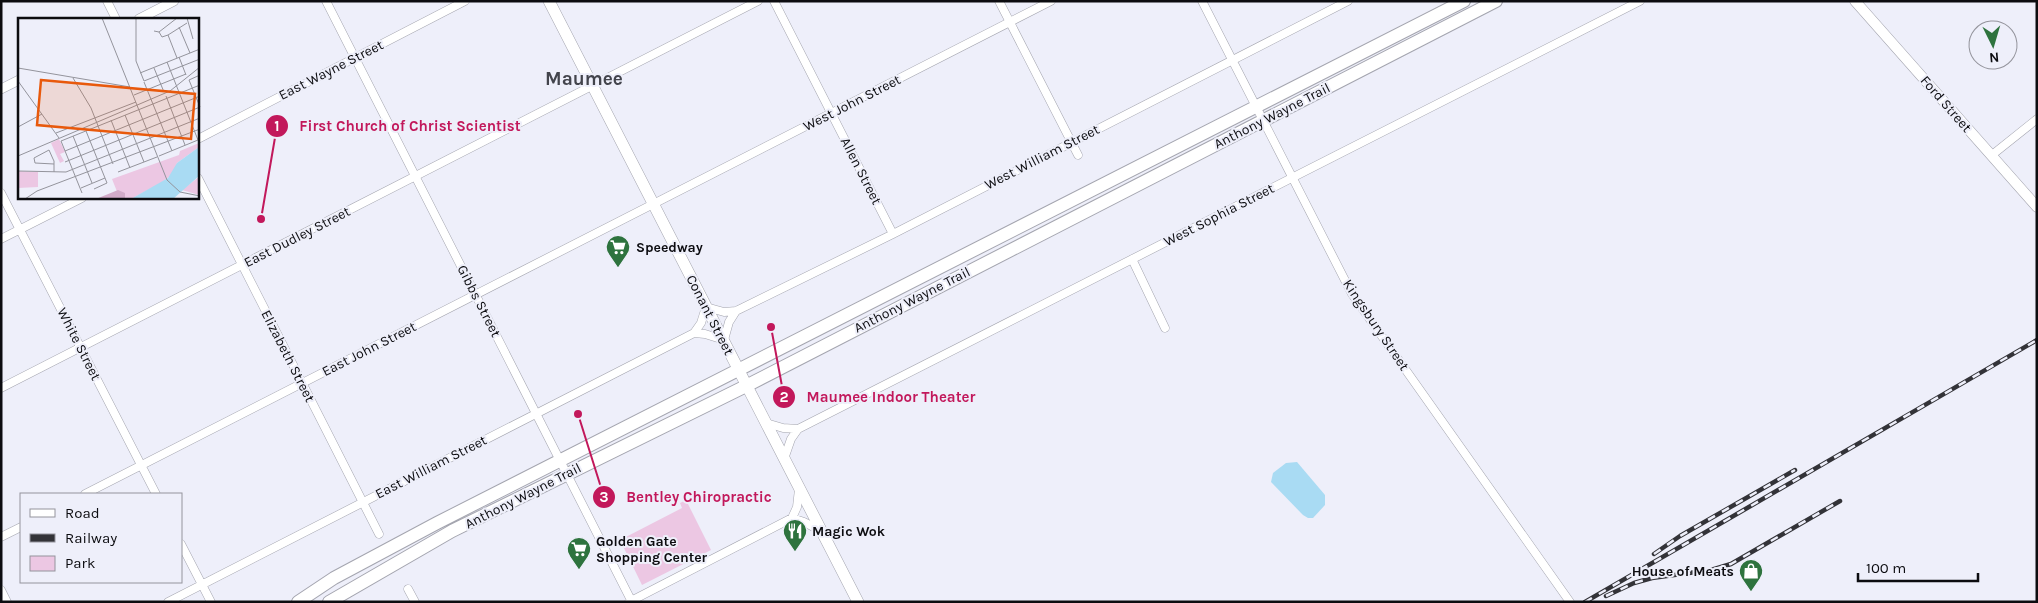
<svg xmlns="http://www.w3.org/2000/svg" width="2038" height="603" viewBox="0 0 2038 603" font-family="Karla,sans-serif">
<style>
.green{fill:#ecc7e3}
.water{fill:#a9dbf3}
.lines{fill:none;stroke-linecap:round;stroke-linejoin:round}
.minor-casing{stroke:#a4a5af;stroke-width:9}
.tertiary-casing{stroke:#a4a5af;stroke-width:10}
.secondary-casing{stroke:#a4a5af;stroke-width:11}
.primary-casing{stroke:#a4a5af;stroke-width:12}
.trunk-casing{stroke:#a4a5af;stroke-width:14}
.minor{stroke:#fff;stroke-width:8}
.tertiary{stroke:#fff;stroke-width:9}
.secondary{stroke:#fff;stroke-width:10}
.primary{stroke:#fff;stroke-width:11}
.trunk{stroke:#fff;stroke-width:12}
.rail-casing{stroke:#333338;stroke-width:4.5}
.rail{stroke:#eeeffa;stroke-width:2.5;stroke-dasharray:8;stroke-linecap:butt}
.labels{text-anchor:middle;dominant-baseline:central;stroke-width:4;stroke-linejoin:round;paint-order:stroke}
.street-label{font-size:14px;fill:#0c0c10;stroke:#eeeffa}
.poi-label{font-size:14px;font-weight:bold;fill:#0c0c10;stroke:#eeeffa;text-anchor:start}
.district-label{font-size:19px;font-weight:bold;fill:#43444c;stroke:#eeeffa}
.inset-road{fill:none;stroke:#94949c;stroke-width:1}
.view{fill:#e8590c;fill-opacity:0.15;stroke:#e8590c;stroke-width:2.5}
.inset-edge{fill:none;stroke:#0c0c10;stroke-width:2.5}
.leader{fill:none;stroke:#c2185b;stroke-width:2}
.callout-dot{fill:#c2185b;stroke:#eeeffa;stroke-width:2}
.mark-label{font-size:15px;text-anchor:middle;font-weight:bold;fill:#fff}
.callout-label{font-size:15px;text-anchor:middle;font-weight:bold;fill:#c2185b;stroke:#eeeffa;stroke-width:4;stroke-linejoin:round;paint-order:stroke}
</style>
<rect width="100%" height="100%" fill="#eeeffa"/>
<path class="green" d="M686 500 711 550 642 585 620 540 682 508 680 503Z"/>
<path class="water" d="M1297 462 1325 495V505L1313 518H1308L1303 515 1271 482 1273 473 1286 463Z"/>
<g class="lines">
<g class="minor-casing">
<path id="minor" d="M107 1 116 19
M326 1 632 602
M774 1 893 234
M999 1 1078 155
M1202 1 1352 294 1570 602
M198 139 465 1
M1992 155 2037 119
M198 178 379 534
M1 193 156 494
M1 239 82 198
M1132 259 1165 328
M694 333 705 334 724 340 729 322 736 311
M1 388 758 1
M766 423 783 428 798 429
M784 459 791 439 798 429 1640 1
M85 494 1051 1
M792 518 804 522 821 531
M1 537 21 527
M181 544 211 602
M408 589 415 602
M1 590 7 602
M168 602 694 333 701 323 706 307 724 312 736 311 893 234 1348 1
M629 602 792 518 797 507 799 489"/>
</g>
<g class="tertiary-casing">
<path id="tertiary" d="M139 19 174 1
M1 89 19 80"/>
</g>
<g class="secondary-casing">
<path id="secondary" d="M1855 1 2037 207"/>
</g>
<g class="primary-casing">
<path id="primary" d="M549 1 858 602"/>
</g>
<g class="trunk-casing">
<path id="trunk" d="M298 602 334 578 437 523 1464 1
M329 602 452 531 746 386 1496 1"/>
</g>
<use href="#minor" class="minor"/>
<use href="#tertiary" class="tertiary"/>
<use href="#secondary" class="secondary"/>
<use href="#primary" class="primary"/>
<use href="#trunk" class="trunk"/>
<g class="rail-casing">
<path id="rail" d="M1654 554 1680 536 1795 470
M1606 596 1634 583 1652 578 1711 570 1731 564 1840 501
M1585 602 2037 340"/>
</g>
<use href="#rail" class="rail"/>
</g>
<defs>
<g id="supermarket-pin" transform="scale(1.25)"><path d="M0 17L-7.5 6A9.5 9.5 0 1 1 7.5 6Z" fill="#2e733e" stroke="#eeeffa"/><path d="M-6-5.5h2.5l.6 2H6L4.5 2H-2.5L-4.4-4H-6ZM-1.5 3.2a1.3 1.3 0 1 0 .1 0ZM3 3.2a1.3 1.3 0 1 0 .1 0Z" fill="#fff"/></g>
<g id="restaurant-pin" transform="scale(1.25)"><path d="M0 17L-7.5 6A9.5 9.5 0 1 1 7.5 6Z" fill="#2e733e" stroke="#eeeffa"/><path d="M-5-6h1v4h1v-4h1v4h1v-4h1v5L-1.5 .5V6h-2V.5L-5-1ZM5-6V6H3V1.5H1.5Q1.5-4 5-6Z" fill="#fff"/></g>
<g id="shop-pin" transform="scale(1.25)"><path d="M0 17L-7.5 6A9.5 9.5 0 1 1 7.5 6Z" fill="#2e733e" stroke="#eeeffa"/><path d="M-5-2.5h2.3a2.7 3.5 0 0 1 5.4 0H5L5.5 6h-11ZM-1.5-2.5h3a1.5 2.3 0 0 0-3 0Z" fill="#fff"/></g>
</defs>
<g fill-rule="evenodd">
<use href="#supermarket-pin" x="618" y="247"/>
<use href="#restaurant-pin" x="795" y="531"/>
<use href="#supermarket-pin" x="579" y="549"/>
<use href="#shop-pin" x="1751" y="571"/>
</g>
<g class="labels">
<g class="street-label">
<text transform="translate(331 70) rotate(-27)">East Wayne Street</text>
<text transform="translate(852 103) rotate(-27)">West John Street</text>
<text transform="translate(1946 104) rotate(49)">Ford Street</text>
<text transform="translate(1272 116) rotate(-27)">Anthony Wayne Trail</text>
<text transform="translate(1042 157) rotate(-27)">West William Street</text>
<text transform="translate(861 171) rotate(63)">Allen Street</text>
<text transform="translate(1219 215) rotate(-27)">West Sophia Street</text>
<text transform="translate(297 237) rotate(-27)">East Dudley Street</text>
<text transform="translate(912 300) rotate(-27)">Anthony Wayne Trail</text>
<text transform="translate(479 301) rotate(63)">Gibbs Street</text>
<text transform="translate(710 315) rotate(63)">Conant Street</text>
<text transform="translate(1376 325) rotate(56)">Kingsbury Street</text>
<text transform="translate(79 344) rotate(63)">White Street</text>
<text transform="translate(369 349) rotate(-27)">East John Street</text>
<text transform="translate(288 356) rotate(63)">Elizabeth Street</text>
<text transform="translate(431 467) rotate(-27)">East William Street</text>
<text transform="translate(523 496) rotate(-27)">Anthony Wayne Trail</text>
</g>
<g class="poi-label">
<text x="636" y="247">Speedway</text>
<text x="812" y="531">Magic Wok</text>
<text x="596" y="541">Golden Gate<tspan x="596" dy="16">Shopping Center</tspan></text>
<text x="1734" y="571" text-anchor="end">House of Meats</text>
</g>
<g class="district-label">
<text x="584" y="79">Maumee</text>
</g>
</g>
<g transform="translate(18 18)">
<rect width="181" height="181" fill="#eeeffa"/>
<path d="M41 121 47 134 42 136 46 143 42 145 33 125ZM181 125V129L159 145 156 155 143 165 113 181H102L94 161 161 137 162 133ZM0 153 20 154V169L0 170ZM181 159V177L164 172 173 165Z" fill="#ecc7e3"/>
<path d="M100 172 107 175V181H78Z" fill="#d2abc9"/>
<path d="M181 129V158L155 181H113L150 160 159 145Z" fill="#a9dbf3"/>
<path class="inset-road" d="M84 0 149 162 162 174 182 178M118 0V43L126 63M169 0 175 21M161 9 172 35M136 13 141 14 144 19 150 17 169 5M141 14 159 0M150 17 159 40M161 39 168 57M0 50 112 69M136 50 146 74M122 55 182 31M182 57 171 62 182 89M55 60 73 90 95 146M0 63 41 120M126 63 182 41M126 64 154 133M116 77 168 56M148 78 167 127M107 97 126 144M93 102 112 150M0 109 24 96M68 113 89 165 76 171M38 115 118 84M55 118 74 165M43 123 182 67M43 123 64 175M47 133 182 78M0 138 152 73 182 49M141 138 180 122 149 44M47 144 182 89M0 153 48 154 182 100M36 154V143L35 141 31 132 16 140 17 145 36 146M100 154 139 139M63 170 87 160M7 181 19 173 182 111"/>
<path class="view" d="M23 62 177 76 173 121 19 107Z"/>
<rect width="181" height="181" class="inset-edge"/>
</g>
<path class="leader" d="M261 219L277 126M771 327L784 397M578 414L604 497"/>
<g class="callout-dot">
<circle cx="261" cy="219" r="5"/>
<circle cx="771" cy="327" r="5"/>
<circle cx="578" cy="414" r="5"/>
<circle cx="277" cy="126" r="12"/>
<circle cx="784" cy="397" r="12"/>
<circle cx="604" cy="497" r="12"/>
</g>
<g class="mark-label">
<text x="277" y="131">1</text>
<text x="784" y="402">2</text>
<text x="604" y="502">3</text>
</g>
<g class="callout-label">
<text x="410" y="131">First Church of Christ Scientist</text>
<text x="891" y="402">Maumee Indoor Theater</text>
<text x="699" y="502">Bentley Chiropractic</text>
</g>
<rect width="2038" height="603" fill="none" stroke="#0c0c10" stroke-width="5"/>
<rect x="20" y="493" width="162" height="90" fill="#eeeffa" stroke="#94949c"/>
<rect x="30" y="509" width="25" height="8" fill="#ffffff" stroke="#94949c"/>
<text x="65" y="518" font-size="15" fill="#0c0c10">Road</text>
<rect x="30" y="534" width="25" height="8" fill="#333338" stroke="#94949c"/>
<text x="65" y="543" font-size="15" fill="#0c0c10">Railway</text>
<rect x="30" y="556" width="25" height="15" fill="#ecc7e3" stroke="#94949c"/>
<text x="65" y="568" font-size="15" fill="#0c0c10">Park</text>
<g transform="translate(1993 45) rotate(175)"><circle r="24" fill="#eeeffa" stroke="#94949c"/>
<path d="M0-4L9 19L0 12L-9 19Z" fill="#2e733e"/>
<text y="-8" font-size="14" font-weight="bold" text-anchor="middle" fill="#0c0c10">N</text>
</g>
<path d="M1858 573v8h120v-8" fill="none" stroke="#0c0c10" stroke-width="2.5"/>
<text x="1866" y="573" font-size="15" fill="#0c0c10" stroke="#eeeffa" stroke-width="4" paint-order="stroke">100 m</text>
</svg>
